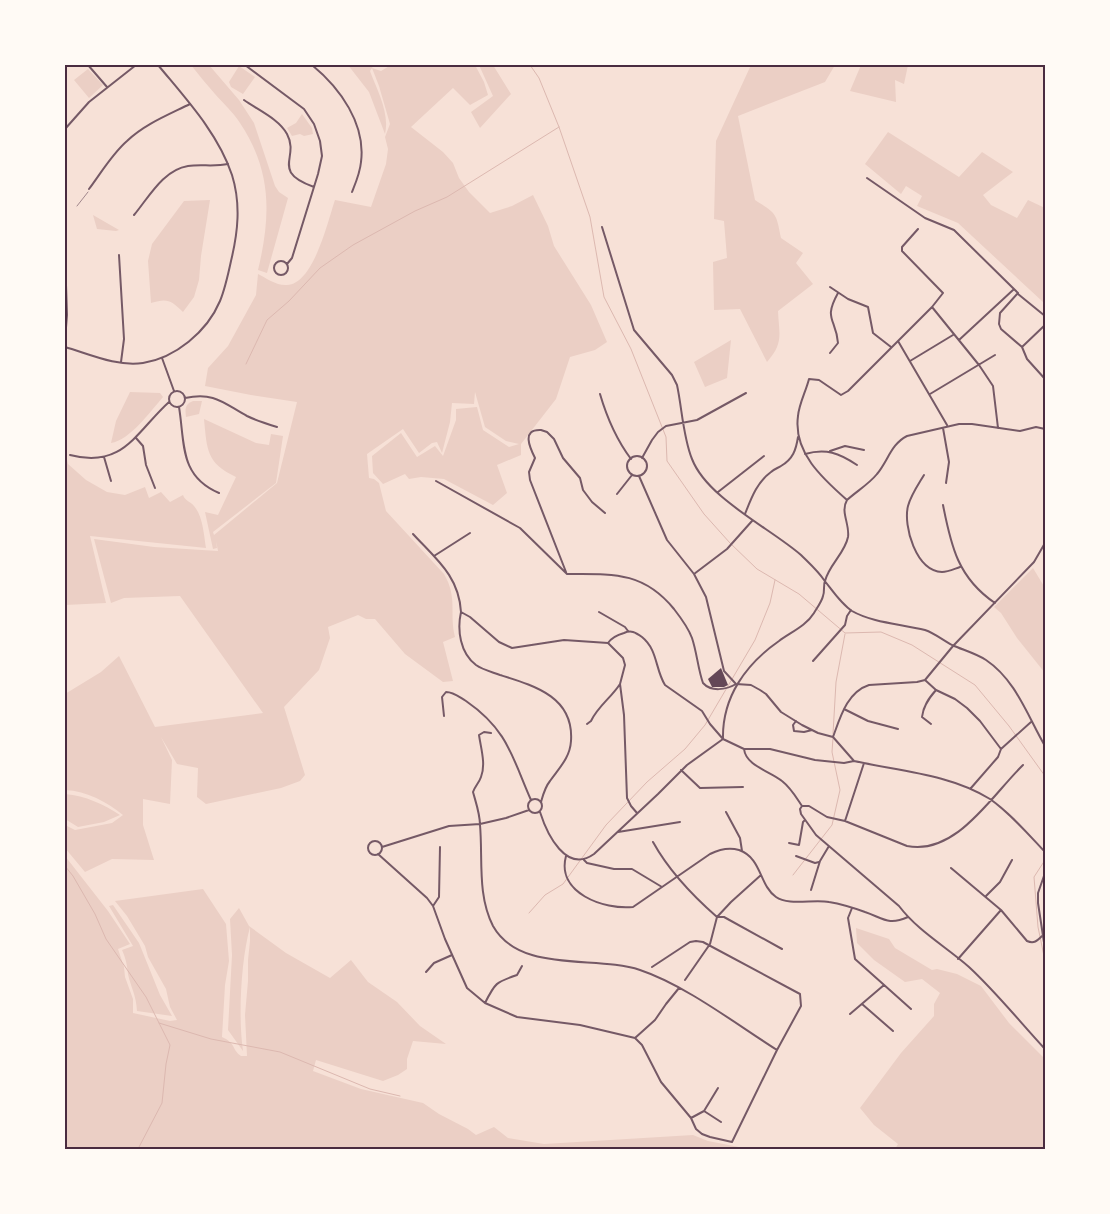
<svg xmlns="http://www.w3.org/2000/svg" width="1110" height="1214" viewBox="0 0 1110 1214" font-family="Barlow,sans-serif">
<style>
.green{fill:#ebcfc5}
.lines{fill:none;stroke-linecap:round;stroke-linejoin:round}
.stream{stroke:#dcb8b0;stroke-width:1}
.building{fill:#644757}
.path{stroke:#4a2c40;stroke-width:0.5}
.minor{stroke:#755966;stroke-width:2}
.tertiary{stroke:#755966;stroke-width:2}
.neatline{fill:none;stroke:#4a2c40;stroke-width:2}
</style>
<rect width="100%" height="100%" fill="#f7e1d7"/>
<path class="green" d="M191 65H209L239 100 254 123 275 186 279 192 288 198 267 273 258 270C271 216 272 171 240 123 233 112 224 104 215 94 207 85 199 75 191 65Z
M348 65H374L372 68 381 71 391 65H475L484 82 488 95 470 105 453 88 411 127 443 152 453 163 459 178 469 192 490 213 512 206 533 195 548 226 554 246 591 305 607 342 595 350 570 357 556 399 521 444V455L497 465 507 493 493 505 444 479 421 477 409 479 405 474 383 484 373 473 372 456 401 433 417 457 435 446 443 456 456 420V409L477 407 483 430 509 447 519 444 506 441 485 427 475 392 474 404 452 403 450 422 442 453 437 442 432 443 419 453 403 429 367 454 369 478 374 479 379 483 386 511 444 574C458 598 449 613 455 637L443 642 453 681 443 682 405 654 375 619H366L358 615 328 627 330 638 319 670 284 707 305 775 300 781 281 788 206 804 197 797 198 768 177 764 161 737 172 760 170 804 143 799V825L154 860 112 859 85 872 65 848V825L75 830 112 823 123 815C107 802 87 791 65 790V694L101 672 119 656 155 727 263 713 180 596 124 598 111 603 94 539 154 547 218 551 216 541 217 548 213 549 205 512 218 515 236 477C206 463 207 449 204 419L256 443 269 445 271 434 283 436 276 483 213 532 214 535 277 483 297 402 251 395 205 386 208 368 228 346 256 295 258 274C266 278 277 286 287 285 314 284 328 220 335 200L371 207 386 164 388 149 385 137 390 124 379 86 372 68 370 71C377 90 390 113 385 134L369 92Z
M479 65H493L511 94 480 128 471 112 493 96Z
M751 65H835L825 82 738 116 755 200C777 214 776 213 781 238L803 253 796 263 813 284 778 311C779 334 784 343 767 362L740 309 714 310 713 262 727 258 724 221 714 219 716 141Z
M861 65H908L904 84 895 80 896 102 850 91Z
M239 66 255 77 243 94 231 87 229 82Z
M88 69 103 85 89 98 74 80Z
M302 114 312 128 313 134 304 136 300 134 292 136 287 128 296 123Z
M888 132 959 177 982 152 1013 172 983 195 991 205 1017 218 1028 200 1045 208V293L1043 302 958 223 917 206 922 196 906 186 901 194 865 164Z
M210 200 201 256 199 280 194 297 183 312C171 300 167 298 151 303L148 261 152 244 184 201Z
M93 215 119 230 116 231 97 229Z
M731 340 727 378 705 387 694 362Z
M130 392 160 393 163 397C150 412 130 440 111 443L116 421Z
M193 401H202L199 414 186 417C185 409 185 404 193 401Z
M65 450 68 464 86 480 107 492 125 495 145 487 149 498 161 492 170 502 183 495C185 501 190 501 194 506 203 516 204 536 206 548L90 536 106 603 65 605Z
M1033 568 1045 588V673L1017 638 1001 613 994 607Z
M65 794C86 796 103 804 120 815L104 822 78 827 65 819Z
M65 856 108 911 130 944 118 949 124 967 125 977 133 999V1013L170 1021 177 1020 170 1007 166 989 148 957 145 946 127 916 115 901 203 889 226 924 229 961 225 985 222 1037C236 1043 232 1050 241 1056H247L245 1015 248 981V960L250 941V927C241 960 238 1017 243 1051L228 1030 232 955 230 919 239 908 249 926 286 953 330 978 351 960 368 982 397 1002 420 1026 446 1044 413 1041 407 1059V1069L398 1075 383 1081 316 1060 313 1071 361 1089 423 1103 439 1114 468 1129 476 1135 494 1127 508 1138 544 1144 693 1135 708 1141 749 1149H65Z
M113 905 139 943 160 995 172 1016 137 1011C136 994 131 988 128 974 127 965 126 959 122 950L133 946 109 906Z
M856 928 889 939 895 948 932 970 937 969 957 974 981 986 1009 1023 1045 1059V1149H895L898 1144 874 1125 860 1108 901 1053 934 1016V1004L940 993 922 979 905 982 874 960 857 943Z"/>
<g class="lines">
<path class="stream" d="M530 65 539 78 559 127 590 217 604 297 631 349 666 437 667 461 704 514 730 543 757 569 799 594 845 633 881 632 912 645 975 685 1009 726 1045 776
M246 364 267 320 289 301 320 268 353 245 415 211 447 197 559 127
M833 734 836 682 845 634
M1045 860 1034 877 1038 927 1045 961
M65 866 73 876 95 914 106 939 146 997 170 1045 166 1064 162 1103 138 1149
M793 875 832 825 840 790 832 752 833 738
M529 913 545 895 563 884 606 825 647 782 685 749 705 725 755 640 770 603 775 580
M159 1023 211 1039 280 1052 370 1089 400 1096"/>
</g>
<path class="building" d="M721 668 728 685 724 687H712L708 679Z"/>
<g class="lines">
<path class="path" d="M77 206 88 192"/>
<path class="minor" d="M88 65 107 87
M245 65 304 109 314 124 320 141 322 156 318 174 292 258 287 264
M312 65C340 88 366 124 361 162 360 173 356 182 352 192
M244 100C258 110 279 119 287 134 300 158 270 171 314 187
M65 129 89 102 136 65
M867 178 925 218 954 230 1018 293 1000 313 999 324 1001 329 1022 347 1027 359 1045 379
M89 189C101 173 112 154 127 141 145 124 168 115 190 104
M134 215C149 197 163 170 188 166 201 164 214 167 228 164
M602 227 634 330 672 375 677 385C682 408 683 437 692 459 707 498 770 528 801 555 809 563 818 571 824 580 832 590 841 604 852 611 873 623 902 624 925 630 934 633 943 640 952 645 963 650 975 653 986 660 1016 680 1028 717 1045 746
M918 229 902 247V251L943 293 932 307 979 365 993 386 998 428
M65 255 67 315 65 340
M119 255 124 339 121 362
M274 268a7 7 0 1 1 14 0a7 7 0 1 1-14 0Z
M830 287 848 299 868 307 873 333 891 347
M1018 294 1045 316
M959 340 1013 290
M898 341 947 425
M1022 347 1045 325
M830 353 838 343C836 318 823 320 838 293
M162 358 174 391
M910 361 953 335
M169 399a8 8 0 1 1 16 0a8 8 0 1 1-16 0Z
M600 394C607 418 616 439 631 459
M930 394 995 355
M185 398C215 392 223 403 247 416 257 421 267 424 277 427
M179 407C185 443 179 476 219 493
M943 428 949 462 946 483
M136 438 143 446 146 465 155 488
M830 451 845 446 864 450
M805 454C826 448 839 453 857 465
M70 455C123 469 136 432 169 402
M627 466a10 10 0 1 1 20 0a10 10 0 1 1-20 0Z
M104 457 111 481
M642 458 652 440 658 432 666 426 697 420 746 393
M924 475C918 485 911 495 908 506 903 526 916 571 942 572 948 572 954 569 960 567
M639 476 667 540 694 574 706 597 724 671 736 684 751 685 760 690 766 694 781 712 802 725 818 733 833 737 854 761
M436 481 520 528 567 574C612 574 643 571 674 609 681 618 688 627 692 638 697 653 698 669 703 683 711 692 726 690 736 684
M718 492 764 456
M617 494 632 475
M847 500C822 478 793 452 798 416 799 404 806 391 809 379L819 380 841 395 848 391 932 307
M943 505C951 546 958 578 995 603
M745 514C751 499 757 482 771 472 774 469 778 468 781 466 793 459 796 450 798 437
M413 534C436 559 459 576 461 612L470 617 499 642 512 648 564 640 608 643
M434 556 470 533
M566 572 530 480 529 472 535 458C530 448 521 429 541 430L547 432 554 439 563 458 580 478 583 490 592 502 605 513
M694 574 727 549 752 521
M461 612C457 630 460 653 476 665 483 670 492 672 500 675 535 686 574 697 571 741 570 758 559 768 550 781 545 787 543 795 541 802
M599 612 625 627 628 631
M813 661 845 625 847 616 851 610
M925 680 936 690 955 699 967 708 980 721 1001 749 998 757 971 788
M844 709 868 721 898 729
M444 716 442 697 446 692C454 692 459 697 466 701 508 730 512 757 531 800
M796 721 793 725 794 731 804 732 812 730
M587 724 591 721C598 706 611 698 620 684
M931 724 922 717C923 706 929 698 936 690
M491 733 484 732 479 735C481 749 486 764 481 777 479 783 475 786 473 792 476 803 480 814 480 825 483 858 477 895 493 926 520 974 596 955 640 970 685 985 736 1024 777 1050
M833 737C840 718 847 692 869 685L917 682 925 680 953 646 1034 562 1045 543
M744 749C746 766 770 771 782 781 791 788 796 797 802 806H809L827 817 845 821 907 846C956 856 992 795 1023 765
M1001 749 1031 722
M681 770 700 788 743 787
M528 806a7 7 0 1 1 14 0a7 7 0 1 1-14 0Z
M802 806 800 809 801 814 816 835 899 906C918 931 945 946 969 967 996 992 1020 1022 1045 1049
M540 812C547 834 566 874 594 854L658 794 687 765 723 739C722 697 746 664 779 641 791 632 806 626 814 613 817 608 822 601 823 596 825 591 823 585 825 581 829 565 845 553 848 537 850 524 840 512 847 500 857 491 869 484 877 474 888 461 891 444 907 436L959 424H972L1020 431 1036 427 1045 429
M726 812 740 838 742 851
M637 813 631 806 627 798 624 715 620 684 625 665 623 658 608 643C612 637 617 635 624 633 631 630 635 632 642 637 658 650 655 669 665 685L702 711 710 724 723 739 744 749H770L815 760 844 763 854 761C899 771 950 774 990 799 1010 813 1028 834 1045 852
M845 821 864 763
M618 832 680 822
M368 848a7 7 0 1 1 14 0a7 7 0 1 1-14 0Z
M653 842C669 871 693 896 717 917H724L782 949
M789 843 799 845 803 822 805 820
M382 847 449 826 480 824 506 818 529 810
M378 854 427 898 433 906 445 939 467 988 485 1003 517 1017 580 1025 635 1038 642 1045 661 1082 691 1118 696 1129 702 1134 710 1137 732 1142 777 1050 801 1006 800 994 703 942 696 941 690 942 652 967
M566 856C556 893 604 910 633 907L710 854C720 849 729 847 739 850 762 858 759 885 776 897 788 906 814 899 829 902 841 904 854 908 865 912 883 918 888 926 908 917
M796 856 815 863 819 862
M584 860 587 863 614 869H632L662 887
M951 868 1001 910 1027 941C1034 944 1037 941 1042 936L1045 938
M1045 873 1038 893V903L1045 949
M811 890 820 861 829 846
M986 896 1000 882 1012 860
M433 906 439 897 440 847
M852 908 848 918 855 959 911 1009
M958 959 1001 910
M426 972 434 963 452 955
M685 980 710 944 717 917 731 902 761 875
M485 1003C495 983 496 982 517 975L522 966
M862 1004 893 1031
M850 1014 884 985
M635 1038 655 1020 666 1004 679 988
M704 1111 721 1122
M691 1118 704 1111 718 1088"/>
<path class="tertiary" d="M65 347C89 354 117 367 143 363 175 358 207 332 220 301 225 289 228 275 231 261 238 232 241 204 232 175 218 133 186 99 158 65"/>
</g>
<rect width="1110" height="1214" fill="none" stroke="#fffaf5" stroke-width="132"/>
<rect x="66" y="66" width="978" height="1082" class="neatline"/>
</svg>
